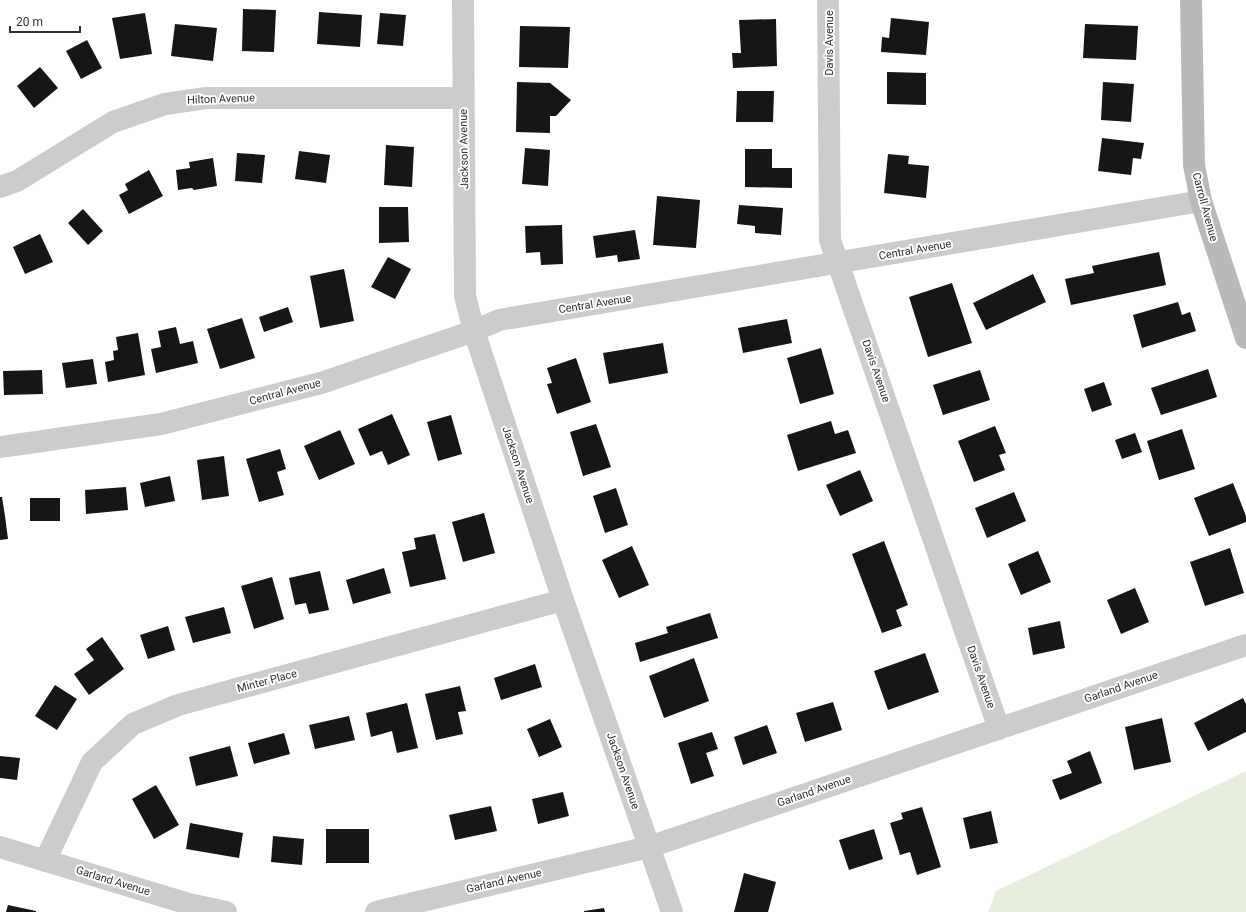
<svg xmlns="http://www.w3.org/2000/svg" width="1246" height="912" viewBox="0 0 1246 912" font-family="Roboto,sans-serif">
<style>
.green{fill:#e7eddc}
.building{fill:#161616}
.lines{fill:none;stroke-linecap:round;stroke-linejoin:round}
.minor{stroke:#ccc;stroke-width:22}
.secondary{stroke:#b9b9b9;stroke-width:22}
.labels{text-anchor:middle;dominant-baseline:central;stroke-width:4;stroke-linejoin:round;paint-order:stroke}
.street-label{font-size:11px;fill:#2f2f2f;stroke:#fff}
</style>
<rect width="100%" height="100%" fill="#fff"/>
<path class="green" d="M1246 771V912H988L996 891Z"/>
<path class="building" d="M243 9 276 10 274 52 242 51Z
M319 12 362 15 360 47 317 44Z
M145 13 152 54 120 59 112 18Z
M380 13 406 15 403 46 377 44Z
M891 18 929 22 926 55 881 52 882 37 889 38Z
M776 19 777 66 733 68 732 53H741L739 20Z
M175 24 217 28 213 61 171 56Z
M1085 24 1138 26 1136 60 1083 58Z
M520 26 570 27 568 68 519 67Z
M87 40 102 68 81 79 66 51Z
M40 67 58 88 34 108 17 86Z
M887 72 926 73V105L887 104Z
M517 82 550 83 571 100 556 116H550V133L516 132Z
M1103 82 1134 84 1131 122 1101 120Z
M737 91H774L773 122H736Z
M1102 138 1144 143 1141 159 1133 158 1131 175 1098 171Z
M386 145 414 147 412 187 384 185Z
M525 148 550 150 548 186 522 184Z
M745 149H772V168H792V188L745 187Z
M299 151 330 155 326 183 295 179Z
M237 153 265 155 262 183 235 181Z
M888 154 909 156 908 164 929 166 926 198 884 193Z
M213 158 217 186 194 190 192 188 178 190 176 170 190 168 189 162Z
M149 170 163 196 129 214 119 195 128 190 125 184Z
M657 196 700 200 696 248 653 245Z
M739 205 783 208 781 235 755 233V226L737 224Z
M379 207H408L409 242 379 243Z
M83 209 103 231 88 245 68 223Z
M562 225 563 264 541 265 540 252 526 253 525 226Z
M635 230 640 259 618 262 617 255 596 258 593 236Z
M40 234 53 262 25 274 13 247Z
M1159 252 1166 285 1071 305 1065 279 1094 273 1092 266Z
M388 257 411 269 395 299 371 287Z
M344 269 354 321 320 328 310 276Z
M1033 274 1046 302 986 330 973 303Z
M952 283 972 343 928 357 909 297Z
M1178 302 1182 315 1190 312 1196 331 1142 348 1133 315Z
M288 307 293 322 264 332 259 317Z
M242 318 255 358 220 369 207 329Z
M787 319 792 343 743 353 738 328Z
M176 327 180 344 193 341 198 363 156 373 151 349 161 347 158 331Z
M138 333 145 375 108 382 105 362 114 360 113 351 118 350 116 337Z
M663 343 668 373 609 384 603 353Z
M821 348 834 394 800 404 787 358Z
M576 358 591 402 557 414 547 384 552 383 547 368Z
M93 359 97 384 66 388 62 363Z
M1208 369 1217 397 1161 415 1151 388Z
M42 370 43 394 4 395 3 371Z
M980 370 990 400 943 415 933 385Z
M1104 382 1112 405 1092 412 1084 389Z
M392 414 410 455 388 465 382 451 370 456 358 429Z
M451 415 462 454 438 461 427 422Z
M831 421 835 434 848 430 856 453 798 471 787 435Z
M596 424 611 467 583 476 570 432Z
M995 426 1006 453 999 455 1005 470 974 482 958 441Z
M1182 429 1195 469 1159 480 1147 441Z
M340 430 355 464 319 480 304 446Z
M1135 433 1142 452 1122 459 1115 440Z
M280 449 286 469 277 472 284 495 259 502 246 459Z
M224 456 229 496 202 500 197 460Z
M860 470 873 501 840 516 826 485Z
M170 476 175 501 145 507 140 483Z
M1233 483 1246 516V522L1209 536 1194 498Z
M126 487 128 510 86 514 85 490Z
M616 488 628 525 605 533 593 496Z
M1014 492 1026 521 987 538 975 508Z
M0 497H2L5 516 8 539 0 540Z
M30 498H60V521H30Z
M484 513 495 553 463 562 452 522Z
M435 534 446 579 410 587 402 552 416 549 414 538Z
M884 541 908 605 896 610 902 626 882 633 852 554Z
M632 546 649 585 619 598 602 560Z
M1230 548 1244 593 1205 606 1190 562Z
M1038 551 1051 582 1021 595 1008 564Z
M384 568 391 593 353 604 346 580Z
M320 571 329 610 309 614 306 603 295 605 289 578Z
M272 577 284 619 254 629 241 586Z
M1135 588 1149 622 1121 634 1107 600Z
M224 607 231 633 193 643 185 617Z
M710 613 718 638 640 662 635 643 668 633 666 627Z
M1060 621 1065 648 1033 655 1028 628Z
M168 626 175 650 148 659 140 635Z
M102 637 124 669 89 695 74 674 94 660 86 649Z
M925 653 939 692 888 710 874 671Z
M694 658 709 701 664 718 649 676Z
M535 664 542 687 501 700 494 678Z
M55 685 77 699 57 730 35 716Z
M460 686 466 711 458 712 463 734 436 740 425 694Z
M1243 698 1246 704V732L1208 751 1194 723Z
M833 702 842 730 805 742 796 713Z
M407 703 418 748 397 753 392 731 371 737 366 713Z
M349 716 355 740 315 749 309 725Z
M1162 718 1171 762 1134 770 1125 727Z
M550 719 562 747 539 757 527 729Z
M767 725 777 753 743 765 734 737Z
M712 732 718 749 706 753 714 776 691 784 678 743Z
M284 733 290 754 254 764 248 743Z
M230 746 238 776 196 786 189 757Z
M1090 751 1102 783 1060 800 1052 780 1072 773 1067 761Z
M0 756 20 758 17 780 0 778Z
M156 785 179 825 154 839 132 799Z
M563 792 569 816 538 824 532 799Z
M491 806 497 831 455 840 449 815Z
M922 807 941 867 917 875 910 852 900 855 890 823 903 819 901 813Z
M991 811 998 843 970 849 963 818Z
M190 823 243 833 239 858 186 849Z
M326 829H369V863H326Z
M874 829 883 859 849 870 839 840Z
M273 836 304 839 302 865 271 862Z
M744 873 776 882 768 912H734Z
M8 905 36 911V912H6Z
M604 908 605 912H584V911Z"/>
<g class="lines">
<path class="minor" d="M463 0 465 296 474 331 563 600 672 912
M828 0 830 240 999 729
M0 187 17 181 113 122 165 104 206 98H463
M0 447 161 424 321 383 474 331 499 320 1201 201
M0 847 189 904 226 912
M45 861 92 762 133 724 178 705 563 600
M376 912 649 847 1246 645"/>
<path class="secondary" d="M1191 0 1194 165 1201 201 1246 338"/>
</g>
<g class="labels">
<g class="street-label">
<text transform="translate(829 43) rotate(-90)">Davis Avenue</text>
<text transform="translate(221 99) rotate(-2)">Hilton Avenue</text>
<text transform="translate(464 149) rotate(-91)">Jackson Avenue</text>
<text transform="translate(1205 207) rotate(75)">Carroll Avenue</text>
<text transform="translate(915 250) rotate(-10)">Central Avenue</text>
<text transform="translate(595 304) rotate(-9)">Central Avenue</text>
<text transform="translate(876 371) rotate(71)">Davis Avenue</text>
<text transform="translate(285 392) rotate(-15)">Central Avenue</text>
<text transform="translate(518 465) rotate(72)">Jackson Avenue</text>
<text transform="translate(981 677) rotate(71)">Davis Avenue</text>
<text transform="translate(267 681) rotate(-15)">Minter Place</text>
<text transform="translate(1121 687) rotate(-19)">Garland Avenue</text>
<text transform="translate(623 771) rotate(71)">Jackson Avenue</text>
<text transform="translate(814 791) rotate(-19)">Garland Avenue</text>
<text transform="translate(113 881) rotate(17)">Garland Avenue</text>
<text transform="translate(504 881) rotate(-13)">Garland Avenue</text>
</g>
</g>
<path d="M10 26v6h70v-6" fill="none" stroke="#2f2f2f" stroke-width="2"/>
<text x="16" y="26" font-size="12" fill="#2f2f2f" stroke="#ffffff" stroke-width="3" paint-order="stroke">20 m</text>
</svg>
